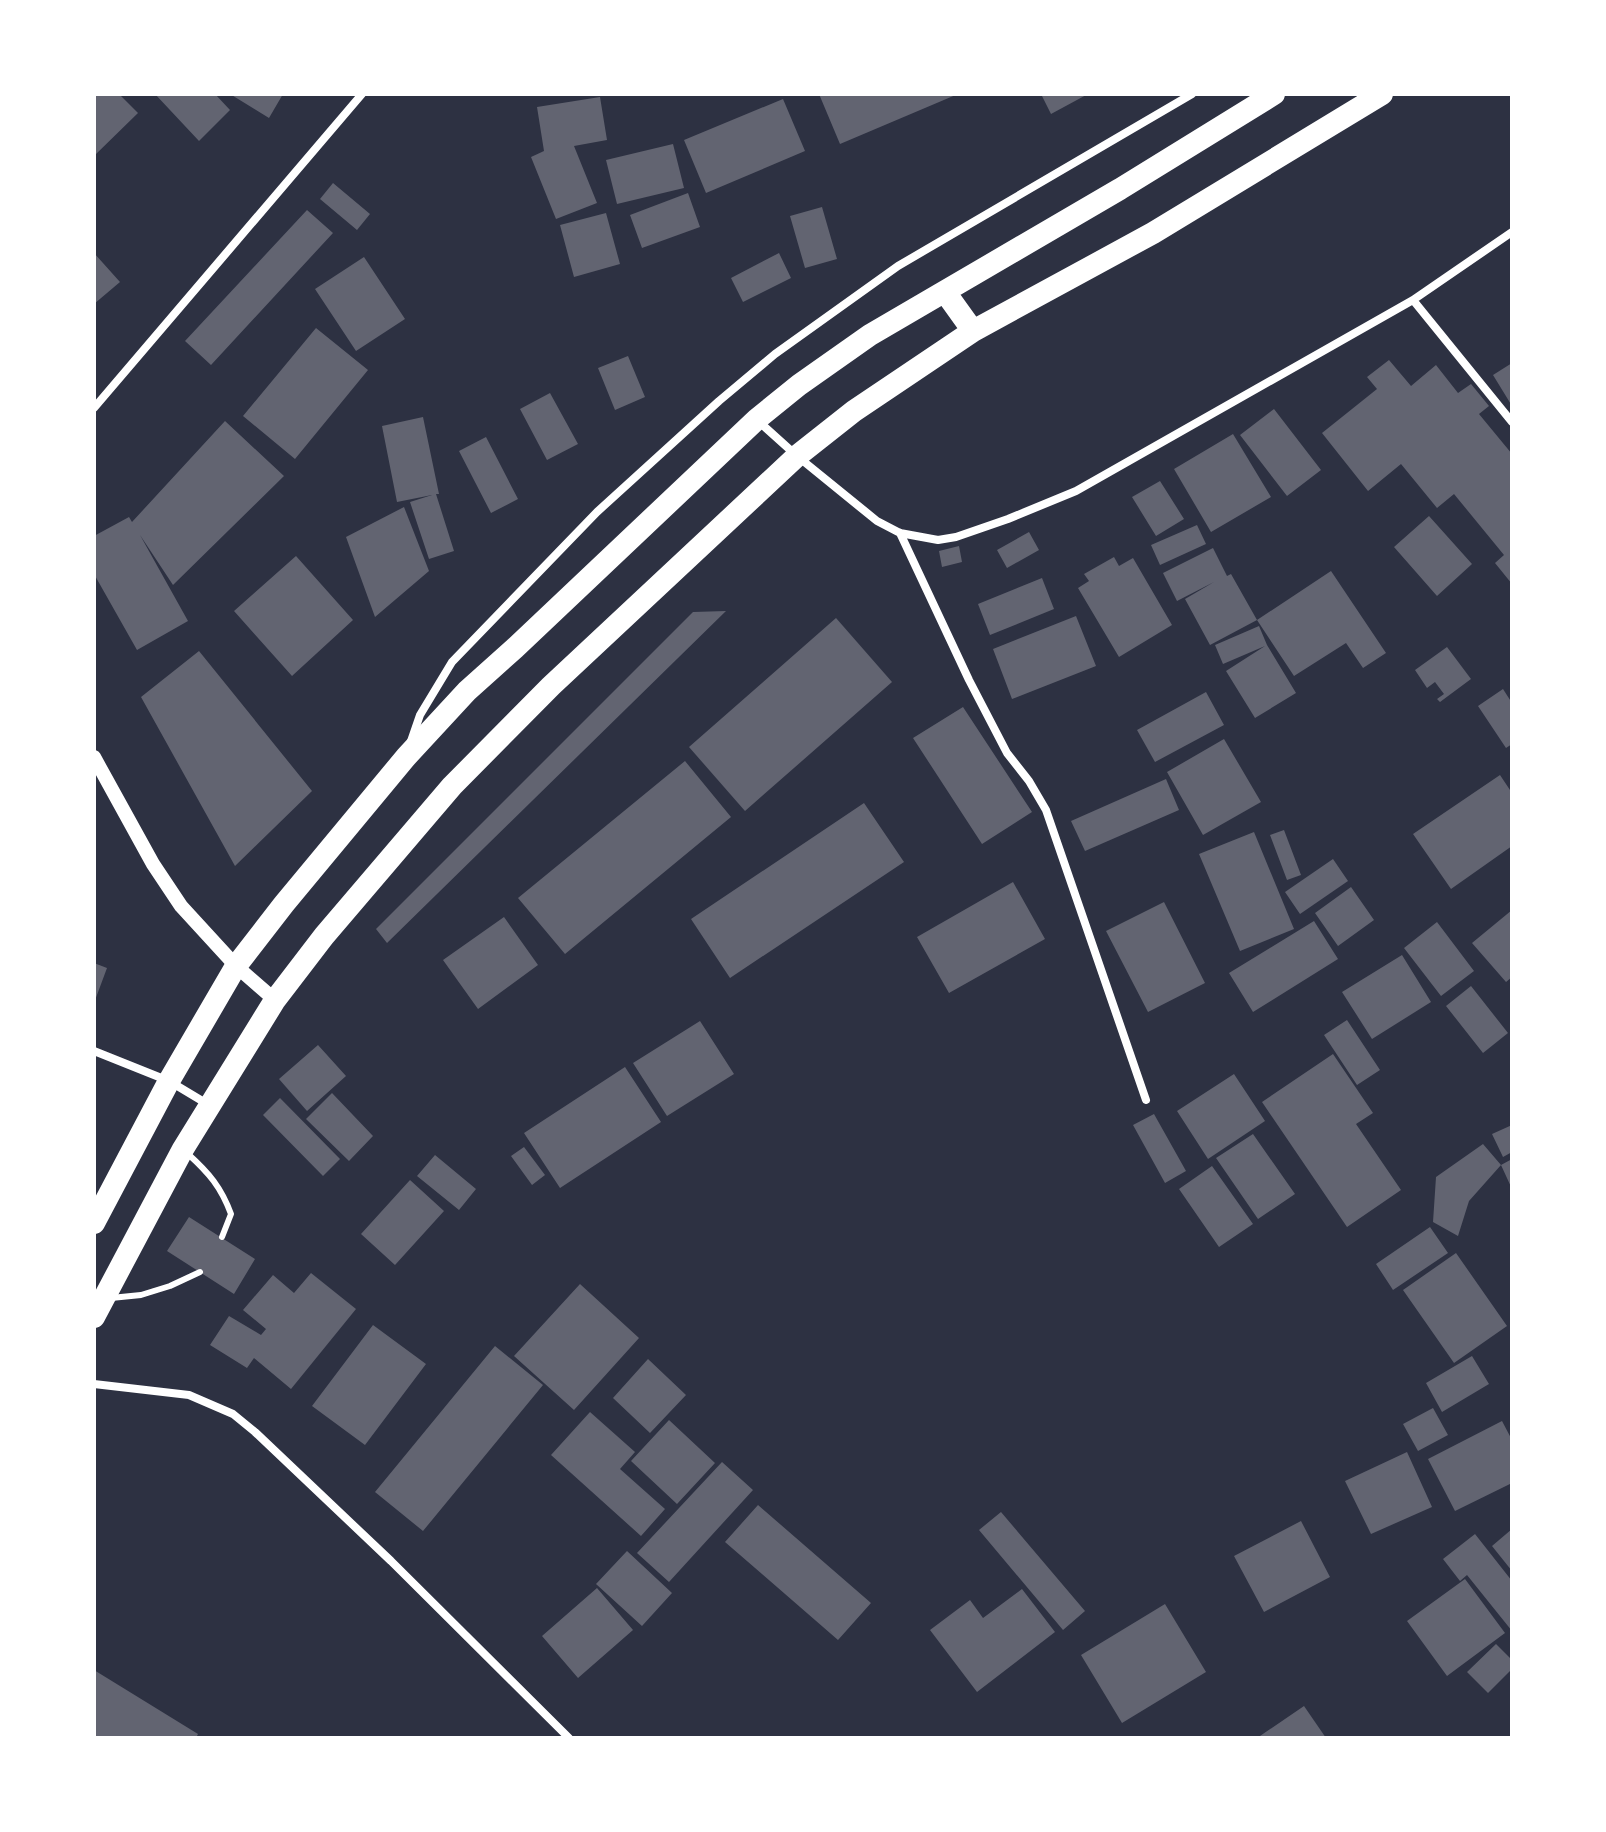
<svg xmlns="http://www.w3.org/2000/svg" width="1606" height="1832" viewBox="0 0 1606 1832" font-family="'Fira Sans Condensed',sans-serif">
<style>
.building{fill:#626471}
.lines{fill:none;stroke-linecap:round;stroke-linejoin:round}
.service{stroke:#fff;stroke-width:6}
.minor{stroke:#fff;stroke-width:8}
.tertiary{stroke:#fff;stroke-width:14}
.trunk{stroke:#fff;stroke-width:22}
</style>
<rect width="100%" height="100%" fill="#2d3142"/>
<path class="building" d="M94 94H119L138 113 94 156Z
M155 94H215L230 110 199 141Z
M230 94H283L269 118Z
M819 94H958L840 144Z
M1041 94H1088L1051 114Z
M600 97 607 140 574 146 597 203 556 219 531 157 544 151 537 107Z
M783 99 805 151 706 193 684 140Z
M673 144 684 188 617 204 606 160Z
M333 183 370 214 357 230 320 199Z
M688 193 700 227 642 248 630 215Z
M822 207 837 259 805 268 790 216Z
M307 210 333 233 211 365 185 341Z
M606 213 620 264 574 277 560 225Z
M94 253 120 282 94 304Z
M779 253 791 278 743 302 731 278Z
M364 257 405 319 356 351 315 289Z
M316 328 368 370 295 459 243 416Z
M628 356 645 397 615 410 598 368Z
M1389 360 1411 386 1436 365 1458 393 1471 384 1489 406 1479 414 1512 454V584L1495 563 1504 555 1454 494 1437 508 1401 464 1368 491 1322 433 1377 389 1367 377Z
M1512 363V406L1493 375Z
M550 393 578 444 547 460 520 409Z
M1274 409 1321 470 1287 496 1240 435Z
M423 417 439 494H436L454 551 429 559 410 502 432 495 397 502 382 426Z
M225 421 284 476 173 585 140 535 188 621 137 650 94 574V536L129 517 132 522Z
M1233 434 1271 497 1211 532 1174 469Z
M486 437 518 499 491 513 459 451Z
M1160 481 1184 519 1156 536 1132 497Z
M404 507 429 571 375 617 346 537Z
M1429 516 1472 564 1437 596 1394 547Z
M1197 525 1206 544 1160 565 1151 545Z
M1029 532 1039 550 1007 568 997 550Z
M959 546 962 562 942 567 939 551Z
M1213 548 1227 576 1231 574 1257 620 1210 645 1185 599 1214 582 1177 601 1163 573Z
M296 556 353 620 292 676 234 611Z
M1114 557 1119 566 1133 558 1172 625 1119 657 1078 588 1089 581 1084 574Z
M1331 571 1386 653 1363 668 1346 643 1294 676 1257 620Z
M1042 578 1054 609 990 635 978 604Z
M726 611 387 943 376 929 693 612Z
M1076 616 1096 666 1012 699 993 649Z
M836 618 892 682 745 811 689 747Z
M1259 626 1267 645 1296 693 1255 718 1226 671 1265 646 1223 664 1215 645Z
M1447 647 1471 679 1440 702 1437 699 1444 694 1435 682 1427 688 1415 670Z
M199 651 312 791 235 866 141 697Z
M1503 689 1512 703V744L1506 748 1478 706Z
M1206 692 1224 725 1155 762 1137 730Z
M963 707 1032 812 982 844 913 738Z
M1224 739 1261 802 1203 835 1167 772Z
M685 761 731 817 565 954 518 898Z
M1500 775 1512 793V846L1451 889 1413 834Z
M1166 779 1179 810 1085 851 1071 821Z
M864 803 904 862 730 978 691 919Z
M1284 830 1301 875 1287 880 1270 835Z
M1254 832 1294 929 1240 951 1199 854Z
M1333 859 1348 881 1300 914 1285 892Z
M1013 882 1045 939 949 993 917 937Z
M1351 887 1374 920 1338 946 1315 913Z
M1164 902 1205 983 1148 1012 1106 931Z
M1512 910V977L1506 982 1472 943Z
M504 917 538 965 478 1009 443 960Z
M1314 921 1338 959 1253 1012 1229 973Z
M1437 922 1474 971 1441 996 1404 948Z
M1402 955 1431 1002 1372 1039 1342 992Z
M94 963 107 968 94 1003Z
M1471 986 1508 1033 1483 1053 1446 1006Z
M1347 1020 1380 1070 1357 1085 1324 1035Z
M700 1021 734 1074 667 1116 633 1063Z
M318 1045 346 1076 307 1111 279 1079Z
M1333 1054 1373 1113 1356 1124 1401 1190 1347 1227 1262 1102Z
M625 1067 661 1122 560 1188 524 1133Z
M1234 1074 1265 1121 1208 1159 1177 1111Z
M332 1093 373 1136 349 1161 306 1119Z
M280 1098 340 1159 323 1176 263 1115Z
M1154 1114 1186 1171 1165 1183 1133 1125Z
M1512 1125V1152L1503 1157 1492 1134Z
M1253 1134 1295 1194 1258 1219 1216 1158Z
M1483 1144 1501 1165 1469 1201 1458 1236 1433 1222 1436 1177Z
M524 1147 545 1175 532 1185 511 1156Z
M435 1155 476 1189 459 1210 417 1176Z
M1512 1159V1189L1501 1165Z
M1212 1166 1253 1224 1219 1247 1179 1189Z
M410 1180 444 1211 395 1265 361 1234Z
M189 1217 255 1259 234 1294 167 1251Z
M1430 1227 1448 1253 1393 1290 1376 1264Z
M1456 1253 1507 1326 1454 1363 1403 1290Z
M311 1273 356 1309 291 1389 254 1358 247 1368 210 1345 229 1316 261 1335 266 1329 243 1310 273 1275 294 1293Z
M580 1284 639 1338 574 1410 514 1356Z
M373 1325 426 1364 365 1445 312 1406Z
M495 1346 543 1385 423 1531 375 1492Z
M1472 1356 1489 1384 1442 1412 1426 1383Z
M648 1359 686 1395 650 1433 613 1398Z
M1433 1408 1448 1435 1418 1451 1403 1424Z
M590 1412 635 1452 620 1469 665 1509 641 1536 551 1455Z
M669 1420 715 1463 677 1504 631 1461Z
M1502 1421 1512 1440V1483L1455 1511 1428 1459Z
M1407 1452 1432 1507 1371 1534 1345 1481Z
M722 1462 753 1490 669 1582 637 1553Z
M758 1505 871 1603 838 1640 725 1542Z
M1001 1512 1085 1611 1063 1630 979 1530Z
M1301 1521 1330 1577 1264 1612 1234 1556Z
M1512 1529V1571L1492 1546Z
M1475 1534 1512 1581V1631L1467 1575 1460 1581 1443 1559Z
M627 1551 672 1593 642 1626 596 1584Z
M1465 1579 1505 1633 1447 1676 1407 1621Z
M597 1588 633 1630 578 1678 542 1636Z
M1022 1589 1055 1632 977 1692 930 1630 970 1600 983 1618Z
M1165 1604 1206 1672 1122 1723 1081 1655Z
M1496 1644 1512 1660V1669L1488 1693 1467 1672Z
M94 1670 198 1734 196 1738H94Z
M1304 1706 1326 1738H1257Z"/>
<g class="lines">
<path class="service" d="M188 1154C209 1173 221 1187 231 1214L222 1237
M111 1298 141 1295 170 1286 200 1272"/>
<path class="minor" d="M1413 300 1512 422
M94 408 362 94
M757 420 797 456 877 521 900 533 938 540 956 537 1008 519 1076 491 1413 300 1512 232
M900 533 969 680 1007 753 1029 781 1046 810 1146 1100
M410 744 420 715 452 662 597 512 719 401 775 354 898 266 1192 94
M94 1051 169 1081 209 1105
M94 1384 189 1395 233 1414 255 1432 391 1561 569 1738"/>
<path class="tertiary" d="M94 757 153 864 181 906 236 966 275 1000"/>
<path class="trunk" d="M945 292 973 331
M94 1223 169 1081 236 966 284 904 406 757 467 691 515 648 757 419 799 385 870 335 1120 189 1274 94
M94 1317 183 1149 275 1000 324 936 452 786 551 686 797 456 854 411 973 331 1153 233 1382 94"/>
</g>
<rect width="1606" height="1832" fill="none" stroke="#ffffff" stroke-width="192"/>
</svg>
